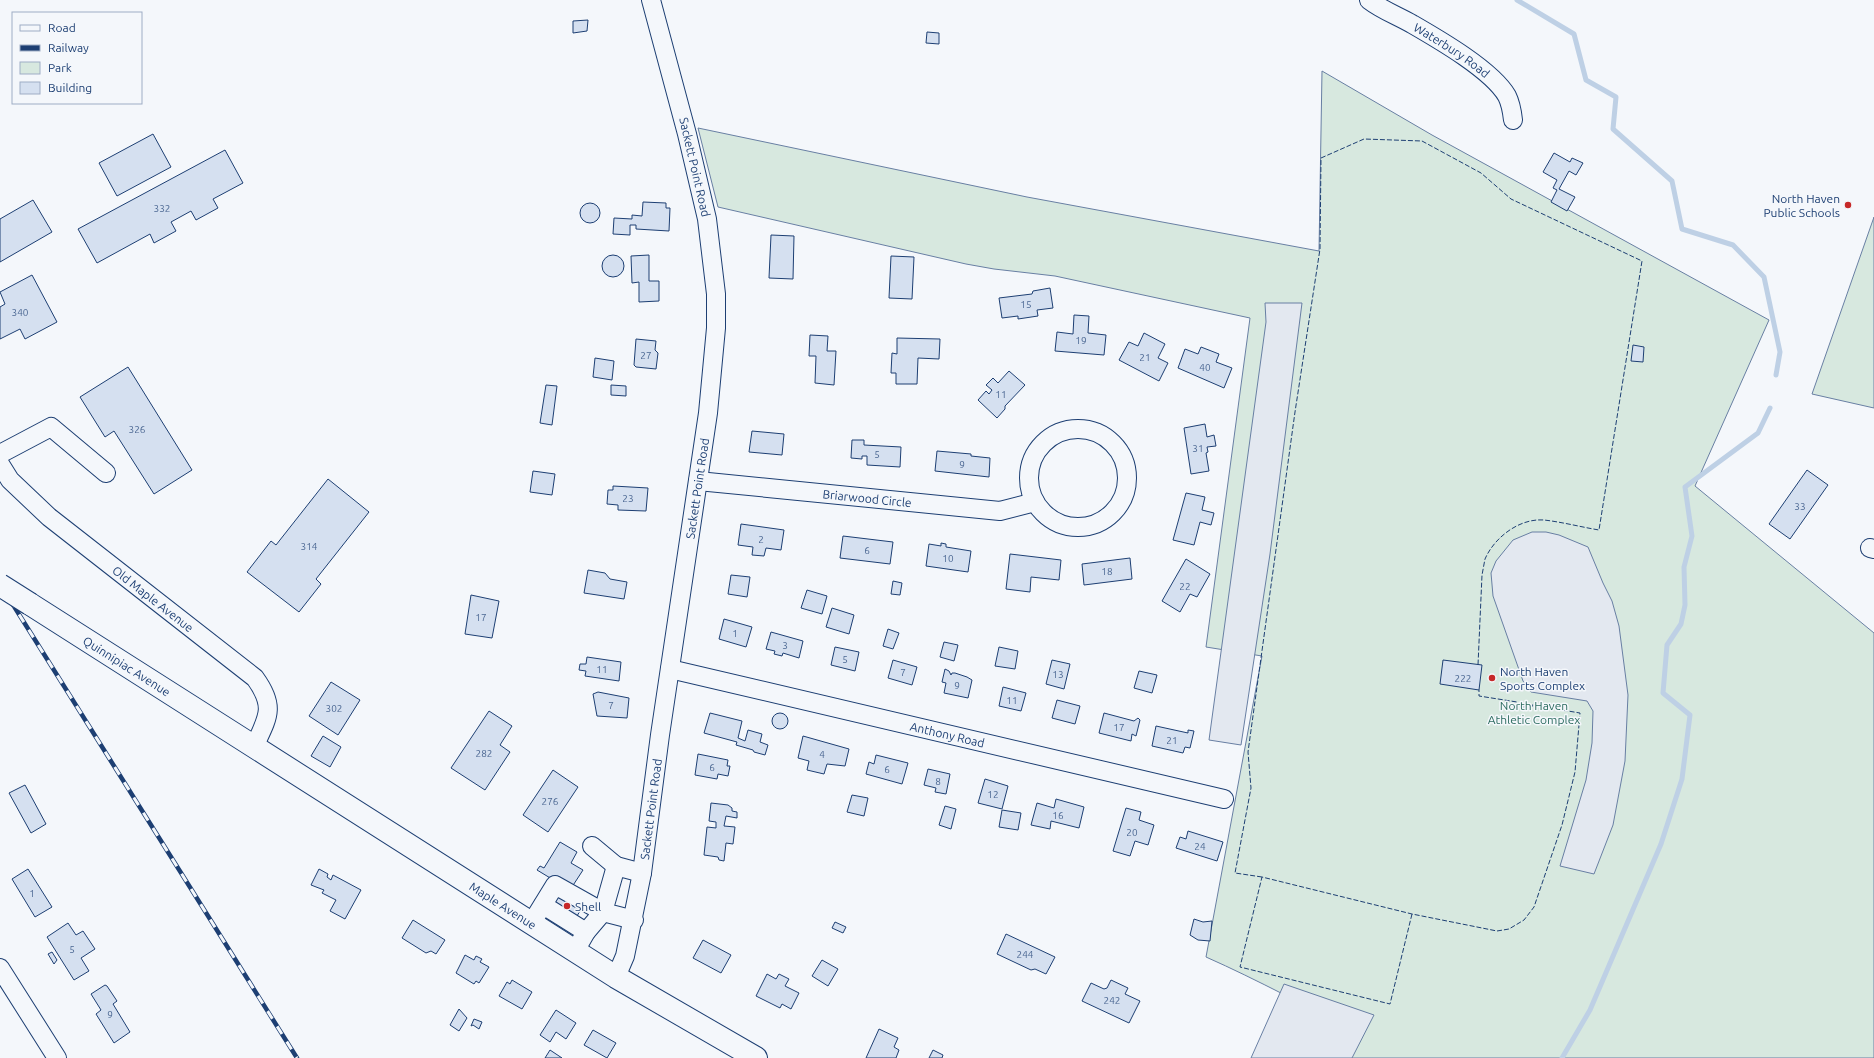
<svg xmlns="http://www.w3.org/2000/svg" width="1874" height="1058" viewBox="0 0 1874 1058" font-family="Ubuntu,sans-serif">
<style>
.green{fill:#d7e8df;stroke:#687fa3}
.parking{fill:#e3e8f0;stroke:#687fa3}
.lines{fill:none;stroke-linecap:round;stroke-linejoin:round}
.stream{stroke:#bed0e5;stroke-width:5}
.building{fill:#d5e0f0;stroke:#1d3f73}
.minor-casing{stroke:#1d3f73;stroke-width:20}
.major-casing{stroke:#1d3f73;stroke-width:24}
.minor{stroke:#f4f7fb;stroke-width:18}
.major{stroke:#f4f7fb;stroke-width:22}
.rail-casing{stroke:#1d3f73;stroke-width:4.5}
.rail{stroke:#f4f7fb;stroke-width:3;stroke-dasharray:9;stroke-linecap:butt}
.major-bridge-casing{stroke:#1d3f73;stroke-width:24;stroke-linecap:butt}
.major-bridge{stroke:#f4f7fb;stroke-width:22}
.fence{stroke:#1d3f73;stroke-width:1;stroke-dasharray:5 2;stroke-linecap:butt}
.poi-dot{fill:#c62828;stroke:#f4f7fb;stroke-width:1.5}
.labels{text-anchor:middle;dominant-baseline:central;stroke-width:3;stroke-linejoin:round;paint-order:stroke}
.number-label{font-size:10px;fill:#4b6792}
.street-label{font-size:12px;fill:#1d3f73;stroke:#f4f7fb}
.poi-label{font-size:12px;fill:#1d3f73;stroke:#f4f7fb;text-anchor:start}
.park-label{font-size:12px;fill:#2c6c60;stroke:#f4f7fb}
</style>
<rect width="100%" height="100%" fill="#f4f7fb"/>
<path class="green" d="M1322 71 1432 135 1769 320 1695 486 1874 633V1058H1348L1360 1033C1309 1008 1258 980 1206 957L1262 656 1206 647 1250 318 1055 276 994 269 966 264 718 207 698 128 1027 197 1319 251Z
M1874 217V408L1812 394Z"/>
<path class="parking" d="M1265 303H1302L1270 554 1241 745 1209 740 1266 322Z
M1532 532H1546L1559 535 1588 547 1603 583 1612 601 1619 626 1628 695 1625 761 1613 825 1594 874 1560 866 1586 780 1592 743 1593 711 1587 701 1531 692 1523 681 1493 596 1491 573 1496 561 1513 540Z
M1284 984 1374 1015 1352 1058H1251Z"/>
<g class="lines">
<path class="stream" d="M1517 0 1574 34 1586 80 1616 97 1613 129 1672 181 1682 229 1733 245 1764 277 1780 352 1776 375
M1562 1058 1590 1010 1661 844 1682 779 1690 715 1663 693 1667 645 1681 624 1685 605 1684 567 1692 536 1685 487 1758 433 1770 408"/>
</g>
<path class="building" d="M588 20 587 31 573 33V21Z
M927 32 939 33V44L926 43Z
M153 134 171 167 117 196 99 163Z
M225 150 243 183 213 199 218 208 196 220 191 211 171 222 176 231 154 243 150 234 97 263 78 229Z
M1554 153 1570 162 1572 158 1583 163 1576 175 1569 171 1559 189 1575 197 1567 211 1551 202 1557 190 1553 188 1557 180 1543 172Z
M33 200 52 232 0 262V219Z
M643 202 666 203V208H670L669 231 636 229V225H630V235L613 234 614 218 632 219V215L642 216Z
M580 213a10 10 0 1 1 20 0a10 10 0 1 1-20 0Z
M771 235 794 236 793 279 769 278Z
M602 266a11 11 0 1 1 22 0a11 11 0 1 1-22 0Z
M649 255V281H659V301L639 302V282L632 283 631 256Z
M891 256 914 257 912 299 889 298Z
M32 275 57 322 25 339 20 329 0 339V307L5 304 0 292Z
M1050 288 1053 308 1037 310 1038 316 1018 319V316L1002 318 999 298 1032 294 1033 291Z
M1074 315 1089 316 1088 333 1106 335 1104 355 1055 351 1057 332 1073 334Z
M1144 333 1165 344 1158 358 1168 363 1159 381 1119 360 1129 342 1138 346Z
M810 335 828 336 827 351H836L834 385 815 383 816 356H809Z
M897 338 940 339 939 359 918 358 917 384H896V373H891L892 353 897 354Z
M636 339 656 341 655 350 658 353 656 369 636 367 634 365Z
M1633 345 1644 347 1643 362 1631 361Z
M1201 347 1219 354 1216 362 1232 368 1224 388 1178 368 1185 349 1198 354Z
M595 358 614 361 612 380 593 377Z
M128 367 192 470 154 494 114 431 105 437 80 397Z
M1009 371 1025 385 1005 406V409L997 418 978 400 986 391 989 394 992 390 986 385 993 378 998 383Z
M546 385 557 386 552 425 540 423Z
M611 385 626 386V396L611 395Z
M1205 424 1207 437 1214 435 1216 446 1207 447 1208 452 1206 453 1209 471 1191 474 1184 428Z
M752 431 784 434 782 455 749 452Z
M852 440H864V445L901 447 900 467 867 465V456H862V459L851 458Z
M937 451 971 454V456L990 458 989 477 935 471Z
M1807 470 1828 485 1790 539 1769 524Z
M533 471 555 474 552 495 530 492Z
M328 479 369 512 316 579 321 584 299 612 247 572 271 541 276 545Z
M613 486 648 488 646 511 618 510V505L607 504 608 490H613Z
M1186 493 1205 497 1202 510 1214 513 1211 525 1200 522 1194 545 1173 540Z
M741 524 784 530 781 550 766 548 764 556 752 555 753 547 738 545Z
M843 536 893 542 890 564 840 558Z
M941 543 946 544V547L971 551 968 572 926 566 929 544 941 546Z
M1010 554 1061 560 1059 580 1031 577 1030 592 1006 589Z
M1130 558 1132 579 1084 585 1082 564Z
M1186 559 1210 574 1197 597 1190 594 1180 612 1162 601Z
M588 570 605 573 610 579 627 582 624 599 584 593Z
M731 575 750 577 747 597 728 594Z
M893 581 902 583 900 595 891 594Z
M807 590 827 596 822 614 801 608Z
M471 595 499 601 492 638 465 634Z
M832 608 854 615 849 634 826 627Z
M724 619 752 627 746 647 719 639Z
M888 629 899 633 893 649 883 646Z
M771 632 803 641 799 658 783 653 782 656 774 654 775 651 766 649Z
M944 642 958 645 954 661 940 657Z
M835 647 859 652 855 671 831 665Z
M999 647 1018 651 1015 669 995 666Z
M587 657 621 662 619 681 585 676 586 671 579 670 580 664H586Z
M893 660 917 667 912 685 888 678Z
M1052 660 1070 664 1064 689 1046 684Z
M1443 660 1482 665 1479 690 1440 684Z
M945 669 949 671 951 675 952 673H955L967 677 972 680 968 698 944 693 946 683 942 682Z
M1139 671 1157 675 1152 693 1134 688Z
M331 682 360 700 338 735 309 716Z
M1003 687 1026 693 1021 711 999 706Z
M598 692 629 698 627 718 597 716 593 694Z
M1057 700 1080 706 1075 724 1052 718Z
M489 711 512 726 500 745 510 752 485 790 451 768Z
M710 713 742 721 738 738 745 741 748 730 762 734 760 742 768 745 765 755 754 752 753 750 736 745 737 742 704 733Z
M1104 713 1134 721 1138 718 1140 720 1136 736 1132 734 1131 741 1099 733Z
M772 721a8 8 0 1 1 16 0a8 8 0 1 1-16 0Z
M1156 726 1188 733V730L1194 731 1190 748 1185 747 1183 753 1152 746Z
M323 736 341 747 330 767 311 756Z
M803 736 849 749 845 766 827 764 824 774 807 770 809 761 798 758Z
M698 754 728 760 727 766H730L728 776 718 774 717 779 695 775Z
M876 755 908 763 902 784 866 774 869 762 874 764Z
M928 769 950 774 946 794 935 792 936 788 924 785Z
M553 770 578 787 548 832 523 815Z
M985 779 1008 786 1002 809 978 803Z
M25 785 46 824 31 833 9 793Z
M852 795 868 798 864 816 847 812Z
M1056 799 1084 807 1079 828 1051 821 1050 829 1031 825 1037 803 1054 808Z
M711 803 728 805 732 808V811L737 812V818L726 816 724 826 735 827 733 844 726 843 724 861 719 860 718 857 704 855 707 827 716 828V822L709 821Z
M945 806 956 809 951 829 939 825Z
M1126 808 1141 812 1139 820 1154 825 1148 845 1135 841 1130 856 1113 851Z
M1002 810 1021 813 1018 830 999 827Z
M1188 831 1223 842 1217 861 1176 848 1180 837 1186 839Z
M560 842 577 852 571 863 583 870 570 890 537 870 540 866 544 868Z
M28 869 52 907 35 917 12 879Z
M319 869 328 874 327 877 331 880 333 875 361 890 345 919 330 911 336 900 322 893 324 890 311 885Z
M561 892 583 906 574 921 551 907Z
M1194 919 1203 922 1212 921 1210 941 1198 940 1190 935Z
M413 920 445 940 436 954 431 951 426 953 402 938Z
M835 922 846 927 843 933 832 928Z
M68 923 76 935 83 931 95 949 81 958 89 971 74 980 47 937Z
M1006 934 1055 957 1046 974 1035 969 1031 970 997 954Z
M703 940 731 955 721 973 693 958Z
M52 952 57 960 54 964 48 954Z
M465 955 474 960 476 956 482 959 480 962 489 967 479 983 476 981 474 984 456 973Z
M822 960 838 969 828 986 812 976Z
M767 974 776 979 779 974 789 979 785 986 799 993 791 1009 782 1004 780 1008 756 996Z
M512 980 532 992 522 1009 499 996 507 982 510 984Z
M1111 980 1128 988 1125 994 1140 1001 1129 1023 1082 1001 1091 983 1104 989 1107 988Z
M105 985 107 986 117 1001 113 1004 130 1032 114 1043 96 1014 101 1010 91 994Z
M459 1009 467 1018 459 1031 450 1025Z
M556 1010 576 1023 566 1039 556 1032 550 1042 540 1035Z
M474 1019 482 1022 479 1029 473 1025 471 1026Z
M879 1029 898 1038 894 1047 899 1050 896 1058H866Z
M593 1030 616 1043 607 1058 584 1045Z
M550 1050 562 1058H545Z
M933 1050 943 1055 942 1058H929Z"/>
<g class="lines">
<g class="minor-casing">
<g id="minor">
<path id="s1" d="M1369 0C1382 10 1398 16 1412 24 1438 39 1492 70 1507 96 1511 104 1512 111 1513 120"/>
<circle cx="1078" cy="478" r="49"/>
<path d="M0 454 51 427 106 473"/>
<path id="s2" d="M0 464 10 480 49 517 255 678C276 707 268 717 254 747"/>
<path id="s3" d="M698 481 1000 511 1035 502"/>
<path d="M1870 548 1874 549"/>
<path id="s4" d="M670 669 1224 799"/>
<path d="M592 846 616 866"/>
<path d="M543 905 586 932"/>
<path d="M634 920 603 912 616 866 642 873"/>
<path d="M531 924 555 885 603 912 586 932 575 951"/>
<path d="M0 968 57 1058"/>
<path id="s5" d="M616 977 625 956 642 873 660 735 708 413 716 328V294L707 219 687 134 651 0"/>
</g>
</g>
<g class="major-casing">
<g id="major">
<path id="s6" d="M30 604 616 977 756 1058"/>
</g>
</g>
<use href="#minor" class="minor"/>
<use href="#major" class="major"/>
<g class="rail-casing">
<path id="rail" d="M0 584 297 1058"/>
</g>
<use href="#rail" class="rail"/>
<g class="major-bridge-casing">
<path id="major-bridge" d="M0 585 30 604"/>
</g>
<use href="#major-bridge" class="major-bridge"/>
<path class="fence" d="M1262 877 1235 873 1251 788 1248 752 1295 412 1320 249 1321 158 1364 139 1422 141 1481 173 1511 199 1642 261 1599 530C1581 527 1562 522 1544 520 1519 518 1494 538 1485 559 1484 564 1483 570 1482 575L1478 665
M1412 914 1390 1004 1240 967 1262 877 1412 914 1497 931 1509 929 1524 920 1534 907 1562 825 1575 772 1580 713 1532 705V707H1521L1517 702 1479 696V690"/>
</g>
<g class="poi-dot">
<circle cx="1848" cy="205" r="4"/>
<circle cx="1492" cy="678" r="4"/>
<circle cx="567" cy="906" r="4"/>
</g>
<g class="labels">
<g class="number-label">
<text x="162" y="208">332</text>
<text x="1026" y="304">15</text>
<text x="20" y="312">340</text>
<text x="1081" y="340">19</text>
<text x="646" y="355">27</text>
<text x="1145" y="357">21</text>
<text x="1205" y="367">40</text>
<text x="1001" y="394">11</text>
<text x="137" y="429">326</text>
<text x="1198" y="448">31</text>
<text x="877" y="454">5</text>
<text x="962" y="464">9</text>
<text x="628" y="498">23</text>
<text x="1800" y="506">33</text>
<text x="761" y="539">2</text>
<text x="309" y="546">314</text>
<text x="867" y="550">6</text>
<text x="948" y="558">10</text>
<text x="1107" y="571">18</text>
<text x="1185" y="586">22</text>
<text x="481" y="617">17</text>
<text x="735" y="633">1</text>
<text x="785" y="645">3</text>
<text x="845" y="659">5</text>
<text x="602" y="669">11</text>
<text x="903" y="672">7</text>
<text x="1058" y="674">13</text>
<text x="1463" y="678">222</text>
<text x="957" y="685">9</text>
<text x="1012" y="700">11</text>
<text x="611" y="705">7</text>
<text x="334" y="708">302</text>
<text x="1119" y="727">17</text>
<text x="1172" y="740">21</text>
<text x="484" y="753">282</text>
<text x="822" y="754">4</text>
<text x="712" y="767">6</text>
<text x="887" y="769">6</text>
<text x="938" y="781">8</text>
<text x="993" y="794">12</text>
<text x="550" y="801">276</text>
<text x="1058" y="815">16</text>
<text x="1132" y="832">20</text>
<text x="1200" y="846">24</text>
<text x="32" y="893">1</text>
<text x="72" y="949">5</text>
<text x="1025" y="954">244</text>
<text x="1112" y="1000">242</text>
<text x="110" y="1014">9</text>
</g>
<g class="street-label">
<text stroke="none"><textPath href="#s1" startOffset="97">Waterbury Road</textPath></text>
<text transform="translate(695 167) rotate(77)">Sackett Point Road</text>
<text stroke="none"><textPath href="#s5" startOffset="496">Sackett Point Road</textPath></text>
<text stroke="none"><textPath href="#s3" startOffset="170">Briarwood Circle</textPath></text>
<text stroke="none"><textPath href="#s2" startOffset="205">Old Maple Avenue</textPath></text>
<text stroke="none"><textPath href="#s6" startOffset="115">Quinnipiac Avenue</textPath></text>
<text stroke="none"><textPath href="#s4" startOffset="285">Anthony Road</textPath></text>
<text stroke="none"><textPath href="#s5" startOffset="172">Sackett Point Road</textPath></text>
<text stroke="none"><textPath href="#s6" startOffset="561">Maple Avenue</textPath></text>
</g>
<g class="poi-label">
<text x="1840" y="198" text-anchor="end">North Haven<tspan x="1840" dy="14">Public Schools</tspan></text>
<text x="1500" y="671">North Haven<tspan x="1500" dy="14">Sports Complex</tspan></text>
<text x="575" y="906">Shell</text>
</g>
<g class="park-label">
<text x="1534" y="705">North Haven<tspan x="1534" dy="14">Athletic Complex</tspan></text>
</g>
</g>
<rect x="12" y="12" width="130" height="92" fill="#f4f7fb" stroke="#9eadc5"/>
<rect x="20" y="25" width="20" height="6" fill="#f4f7fb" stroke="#9eadc5"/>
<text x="48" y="32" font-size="12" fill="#1d3f73">Road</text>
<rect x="20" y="45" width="20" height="6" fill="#1d3f73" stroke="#9eadc5"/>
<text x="48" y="52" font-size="12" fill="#1d3f73">Railway</text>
<rect x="20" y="62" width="20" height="12" fill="#d7e8df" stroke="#9eadc5"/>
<text x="48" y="72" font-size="12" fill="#1d3f73">Park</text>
<rect x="20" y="82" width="20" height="12" fill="#d5e0f0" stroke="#9eadc5"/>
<text x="48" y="92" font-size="12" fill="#1d3f73">Building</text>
</svg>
